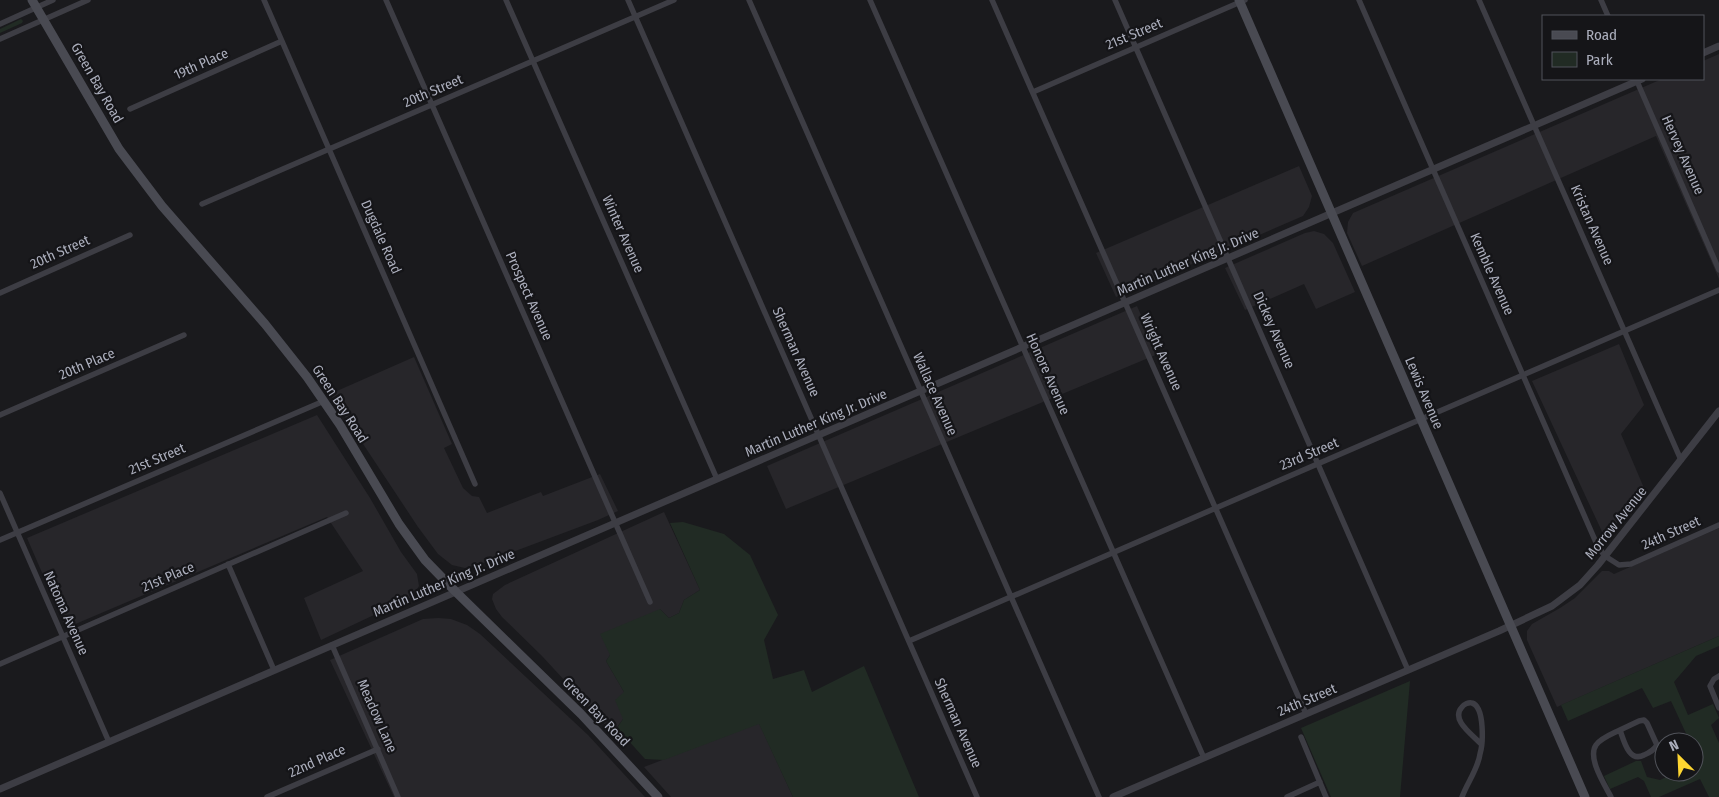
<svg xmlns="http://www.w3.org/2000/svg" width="1719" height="797" viewBox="0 0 1719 797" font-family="'Fira Sans Condensed',sans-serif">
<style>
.built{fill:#27262a}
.green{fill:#212b24}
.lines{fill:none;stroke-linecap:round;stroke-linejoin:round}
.minor{stroke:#3d3d44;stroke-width:5.5}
.tertiary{stroke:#3d3d44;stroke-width:7}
.secondary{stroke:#494a52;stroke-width:9}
.labels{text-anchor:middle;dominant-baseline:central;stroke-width:4.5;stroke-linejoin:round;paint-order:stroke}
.street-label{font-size:14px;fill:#acafbd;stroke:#151518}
</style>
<rect width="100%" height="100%" fill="#1a1a1d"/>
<path class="built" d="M1719 54V279L1656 136 1362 266 1347 233 1348 222 1353 213 1662 79H1703V61Z
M1299 166 1312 196 1309 207 1303 216 1116 297 1096 253Z
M1314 231 1324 234 1333 243 1355 292 1316 309 1304 284 1245 310 1225 268 1305 233Z
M1137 306 1158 354 786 509 767 466Z
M1619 344 1644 405 1621 434 1644 488 1605 538 1532 381Z
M414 357 452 444 444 448 463 488 472 496 479 497 487 513 541 492 543 496 600 474 618 511 598 520 483 563 465 568 452 565 438 554 418 527 330 394Z
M317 415 370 498 401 552 417 574 419 586 412 597 321 640 304 598 363 571 327 517 66 628 27 538Z
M664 512 700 590 684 600 679 613 669 618 660 609 610 655 606 661 624 692 623 719 613 733 542 656 502 617 496 609 492 599 493 594 505 585Z
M1719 528V636L1557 707 1527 640V631L1532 624 1560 608 1575 598 1602 571H1609L1614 574Z
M438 618 451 619 467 625 480 634 588 735 645 797H394L330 660 423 619Z
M759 723 793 797H671L644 767Z"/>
<path class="green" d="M21 19 23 21 22 23 0 33V29Z
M683 522 724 534 750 555 778 615 764 640 773 679 804 670 812 692 864 666 919 797H793L759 724 664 760 645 759 617 728 623 719 615 700 624 692 606 661 610 655 600 634 660 609 669 618 679 613 684 600 700 590 670 523Z
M1719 636V646L1696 656 1674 682 1688 715 1713 704 1719 718 1711 725 1719 743V797H1709L1700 779 1659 797H1651L1644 781 1638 777 1610 789 1604 776 1636 761H1641L1647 777 1660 780 1673 774 1672 772H1694V742H1690L1671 701 1653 708 1642 688 1568 721 1561 705Z
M1410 681 1400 797H1331L1301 728Z"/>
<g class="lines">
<path class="minor" d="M264 0 475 484
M386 0 650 602
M506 0 717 479
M628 0 977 797
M749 0 1099 797
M870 0 1204 758
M992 0 1306 714
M1115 0 1408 670
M1359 0 1598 547 1605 556 1619 565 1631 564 1719 525
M1479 0 1681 460
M1601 0 1608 16
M0 24 53 0
M0 39 88 0
M1636 79 1719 270
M1033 92 1245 0
M130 109 282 41
M202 204 674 0
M0 293 130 235
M0 415 184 335
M0 493 109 742
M0 540 324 401
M228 564 274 670
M909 641 1719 290
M332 645 398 797
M0 664 346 513
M1719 676 1714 679 1710 686 1719 708
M1301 737 1326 797
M267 797 378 749
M1287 797 1320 782
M1462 797C1467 783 1478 769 1480 754 1483 744 1485 707 1472 703 1469 702 1464 704 1462 707 1450 720 1473 735 1481 744
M1611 797C1605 785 1587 758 1596 745 1601 738 1612 734 1620 730 1624 741 1629 763 1644 755 1649 753 1654 750 1657 745L1647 723 1644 720 1639 721 1620 730"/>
<path class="tertiary" d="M1703 53 1719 46
M0 789 1642 79
M1113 797 1499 631 1552 606 1580 585 1598 565 1719 411"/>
<path class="secondary" d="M32 0 119 149 162 206 265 324 307 377 340 425 399 524 425 560 456 592 581 714 658 797
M1239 0 1585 797"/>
</g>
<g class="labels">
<g class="street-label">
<text transform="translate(1134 34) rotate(-23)">21st Street</text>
<text transform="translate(201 64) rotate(-24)">19th Place</text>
<text transform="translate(97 83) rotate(60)">Green Bay Road</text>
<text transform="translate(433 91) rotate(-23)">20th Street</text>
<text transform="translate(1683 155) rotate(66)">Hervey Avenue</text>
<text transform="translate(1592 225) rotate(66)">Kristan Avenue</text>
<text transform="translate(623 234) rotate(66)">Winter Avenue</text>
<text transform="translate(381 237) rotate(66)">Dugdale Road</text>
<text transform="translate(60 252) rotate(-24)">20th Street</text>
<text transform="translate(1188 262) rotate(-23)">Martin Luther King Jr. Drive</text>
<text transform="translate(1492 274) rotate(66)">Kemble Avenue</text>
<text transform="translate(529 296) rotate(66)">Prospect Avenue</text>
<text transform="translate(1274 330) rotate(66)">Dickey Avenue</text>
<text transform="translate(796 352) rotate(66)">Sherman Avenue</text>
<text transform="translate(1161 352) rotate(66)">Wright Avenue</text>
<text transform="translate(87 364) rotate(-23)">20th Place</text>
<text transform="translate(1048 374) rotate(66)">Honore Avenue</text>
<text transform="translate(1424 393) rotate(67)">Lewis Avenue</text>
<text transform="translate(935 394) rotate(66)">Wallace Avenue</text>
<text transform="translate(340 404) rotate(57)">Green Bay Road</text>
<text transform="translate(816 423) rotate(-23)">Martin Luther King Jr. Drive</text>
<text transform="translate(1309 454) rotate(-23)">23rd Street</text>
<text transform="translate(157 459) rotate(-23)">21st Street</text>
<text transform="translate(1616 523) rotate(-51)">Morrow Avenue</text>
<text transform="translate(1671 533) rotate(-24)">24th Street</text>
<text transform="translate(168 577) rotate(-23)">21st Place</text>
<text transform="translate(444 583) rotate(-23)">Martin Luther King Jr. Drive</text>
<text transform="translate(66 613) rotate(66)">Natoma Avenue</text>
<text transform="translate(1307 700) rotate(-23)">24th Street</text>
<text transform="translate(596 712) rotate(46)">Green Bay Road</text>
<text transform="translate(377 716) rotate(66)">Meadow Lane</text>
<text transform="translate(958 723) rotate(66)">Sherman Avenue</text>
<text transform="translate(317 761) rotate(-24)">22nd Place</text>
</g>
</g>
<rect x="1542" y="15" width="162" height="65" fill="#151518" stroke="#51535a"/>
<rect x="1552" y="31" width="25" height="8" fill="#494a52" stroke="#51535a"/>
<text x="1586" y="40" font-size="15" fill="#acafbd">Road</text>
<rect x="1552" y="52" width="25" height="15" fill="#212b24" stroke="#51535a"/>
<text x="1586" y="65" font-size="15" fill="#acafbd">Park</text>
<g transform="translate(1679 757) rotate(336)"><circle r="24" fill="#151518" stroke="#51535a"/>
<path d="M0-4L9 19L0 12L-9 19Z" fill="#fed631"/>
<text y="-8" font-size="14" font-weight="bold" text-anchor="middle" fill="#acafbd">N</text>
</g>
</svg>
